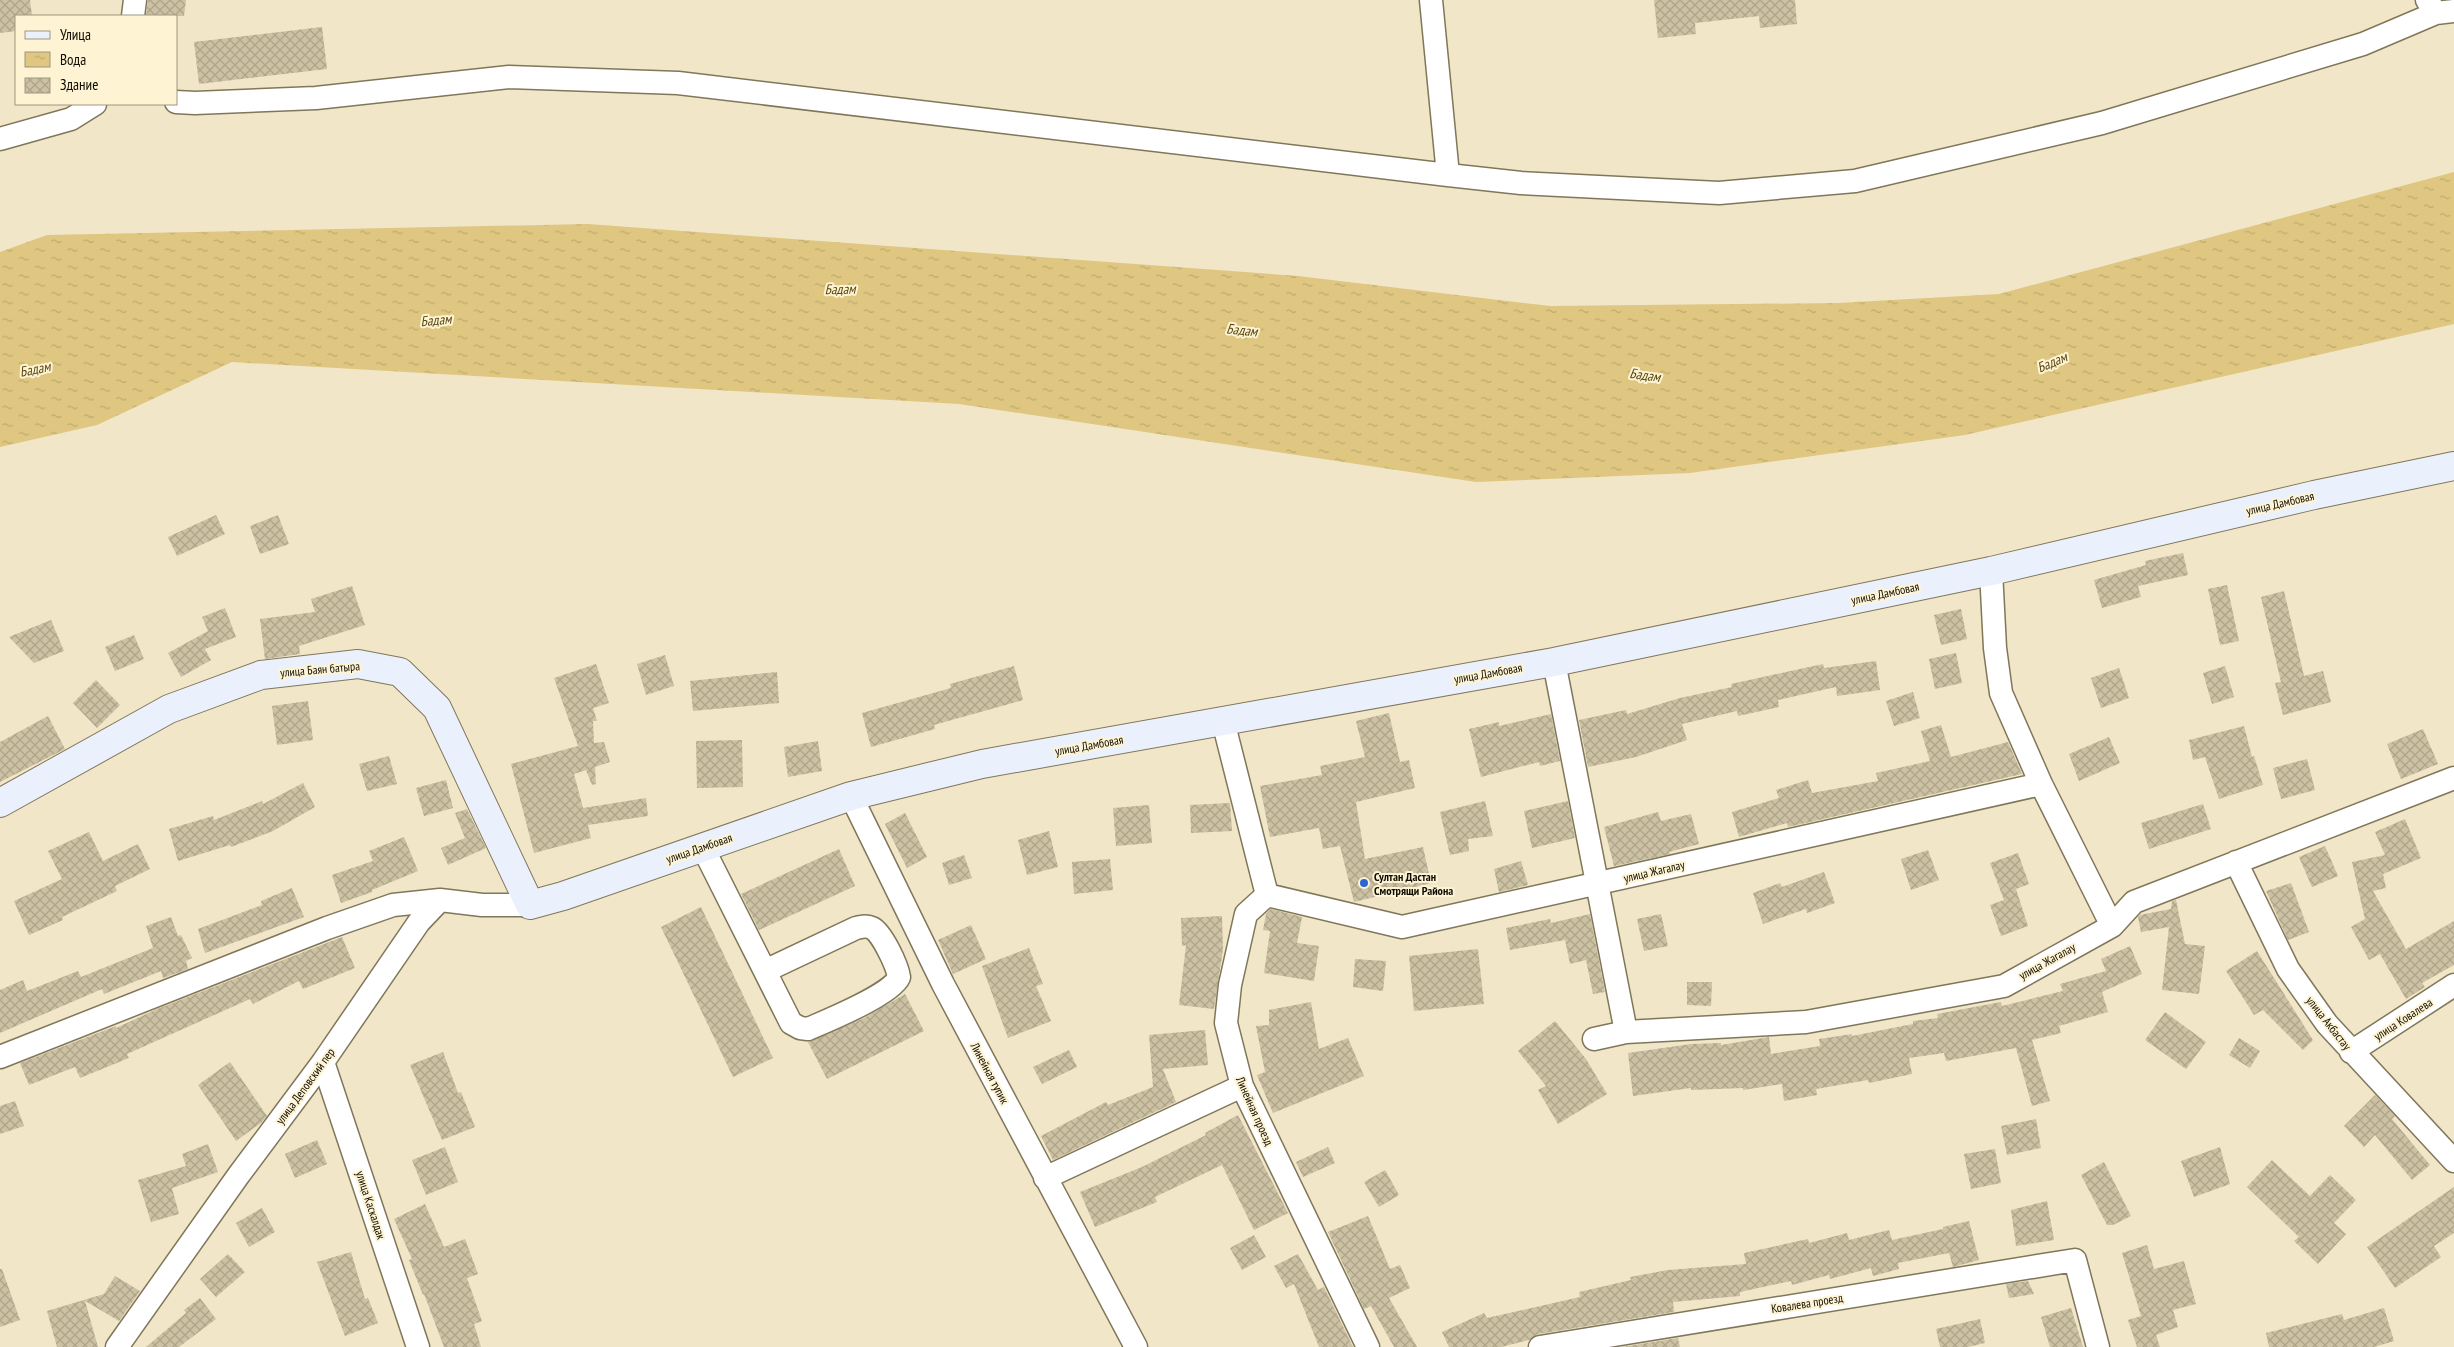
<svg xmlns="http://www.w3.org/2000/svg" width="2454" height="1347" viewBox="0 0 2454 1347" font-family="'PT Sans Narrow',sans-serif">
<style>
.water{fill:url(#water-ripples)}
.building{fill:url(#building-cross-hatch)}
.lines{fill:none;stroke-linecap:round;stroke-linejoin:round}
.street-casing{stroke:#80765a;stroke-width:25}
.secondary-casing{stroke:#80765a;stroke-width:30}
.street{stroke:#fff;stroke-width:22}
.secondary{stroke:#eaf1fd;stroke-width:28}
.poi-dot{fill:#2d64d2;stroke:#fef4d4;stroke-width:2}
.labels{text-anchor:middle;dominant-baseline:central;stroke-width:4;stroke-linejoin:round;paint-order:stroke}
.street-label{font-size:12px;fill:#0e0b03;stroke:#fef4d4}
.poi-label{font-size:12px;font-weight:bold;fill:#0e0b03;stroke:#fef4d4;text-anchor:start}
.water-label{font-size:14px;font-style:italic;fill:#594812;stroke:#fef4d4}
</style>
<defs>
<pattern id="water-ripples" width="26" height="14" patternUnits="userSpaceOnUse" patternTransform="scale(1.25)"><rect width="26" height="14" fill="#dfc781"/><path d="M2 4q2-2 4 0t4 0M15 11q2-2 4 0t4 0" fill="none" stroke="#beaa6e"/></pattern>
<pattern id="building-cross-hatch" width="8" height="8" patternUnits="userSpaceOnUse" patternTransform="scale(1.25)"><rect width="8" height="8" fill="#ccc1a3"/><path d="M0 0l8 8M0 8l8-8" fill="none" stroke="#aea48b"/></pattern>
</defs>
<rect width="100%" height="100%" fill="#f1e6c7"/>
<path class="water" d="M2454 172V324L1965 435 1690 473 1476 482 959 404 232 362 97 425 0 447V252L47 235 588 224 1298 276 1550 306 1838 303 1999 294Z"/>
<path class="building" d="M0 0H30L32 16H16V31L0 33Z
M148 0H186L184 16H146Z
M1654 0H1795L1797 24 1760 28 1759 16 1695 23 1696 34 1658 38Z
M322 27 327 69 199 84 194 42Z
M216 515 225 534 177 556 168 537Z
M278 515 289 544 260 554 250 526Z
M2183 553 2188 575 2138 586 2141 597 2102 608 2094 580 2146 565 2145 561Z
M2227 585 2239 641 2220 645 2208 589Z
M352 586 365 625 299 646 300 654 265 659 260 619 315 612 311 599Z
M2284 591 2304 676 2323 671 2331 702 2283 715 2275 683 2281 682 2261 597Z
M225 608 236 637 205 649 211 660 181 677 168 653 208 631 202 617Z
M1961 609 1967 639 1941 645 1934 615Z
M51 620 64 651 34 663 9 637Z
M134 635 144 659 115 671 105 647Z
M1956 653 1962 683 1935 689 1929 659Z
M665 655 674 686 646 695 637 664Z
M1876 661 1880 690 1837 696 1836 687 1778 700 1779 707 1738 716 1737 711 1682 724 1687 740 1636 757 1588 767 1579 720 1626 710 1627 714 1680 698 1732 687 1731 684 1823 664 1824 668Z
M596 664 609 703 593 708 597 721H593L594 743 604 742 610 762 595 767 596 784 592 785 586 770 574 774 583 808 646 798 648 816 588 825 591 838 534 853 511 764 578 746 554 678Z
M1014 666 1023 700 934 725 935 729 871 747 862 713 951 688 950 684Z
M2225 666 2234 697 2212 704 2203 673Z
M2119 668 2129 698 2101 708 2091 678Z
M777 672 779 703 693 711 690 681Z
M96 680 120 705 97 728 73 703Z
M1913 692 1920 718 1894 726 1886 701Z
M308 701 313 740 277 745 272 706Z
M1389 713 1400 762 1409 760 1415 788 1356 802 1365 859 1423 847 1431 883 1354 902 1340 846 1323 849 1319 828 1270 837 1260 786 1322 775 1320 766 1365 757 1356 721Z
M1551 714 1560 761 1540 766 1539 762 1481 777 1469 729 1499 722V726Z
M48 716 65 749 0 782V742Z
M1941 725 1951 757 2008 742 2022 774 1788 827 1787 823 1739 837 1732 812 1779 798 1776 790 1808 780 1812 793 1878 781 1876 773 1930 761 1921 731Z
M2244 726 2252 757 2254 756 2263 785 2219 799 2205 757 2193 760 2189 740Z
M2423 729 2438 764 2401 779 2387 744Z
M2109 737 2120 763 2079 781 2069 754Z
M742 740 743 787 697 788 696 741Z
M818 741 822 771 788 777 784 747Z
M389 756 397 784 367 791 359 764Z
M2307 759 2315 790 2281 799 2273 768Z
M446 780 453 808 424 816 416 788Z
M303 783 315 807 273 831 231 847 230 845 178 861 169 829 213 816 214 820 262 801 263 804Z
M1485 801 1493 836 1468 839 1469 851 1450 855 1440 812Z
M1568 801 1575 838 1532 848 1524 811Z
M1230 803 1232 831 1191 833 1190 805Z
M2203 804 2211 829 2149 849 2141 823Z
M1149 805 1152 843 1116 846 1113 808Z
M467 809 486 848 448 865 441 848 465 838 455 813Z
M1658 812 1661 821 1691 814 1699 844 1669 852 1670 854 1614 866 1604 827Z
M905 813 927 857 907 868 885 824Z
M2405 819 2421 858 2383 874 2386 888 2373 891 2406 949 2454 921V965L2422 983 2425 987 2406 999 2380 954 2369 960 2351 927 2365 919 2352 862 2385 855 2375 832Z
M1049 831 1058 867 1027 875 1018 840Z
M89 832 103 861 138 844 150 869 115 886 117 891 62 917 63 920 29 935 14 901 62 879 48 851Z
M404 837 418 871 372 890V892L341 903 332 875 373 861 369 851Z
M2325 846 2338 876 2312 887 2299 857Z
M839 849 855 886 759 930 741 894Z
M1928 850 1939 880 1911 890 1901 859Z
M2018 853 2029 884 2016 889 2028 926 2001 936 1990 905 2004 900 1990 863Z
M964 855 972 878 949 885 942 863Z
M1110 859 1113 890 1074 894 1072 862Z
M1521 861 1528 885 1499 892 1494 869Z
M1824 872 1835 903 1807 913 1806 909 1763 924 1753 893 1780 883 1782 887Z
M2291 883 2309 932 2288 940 2266 891Z
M292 888 304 917 205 953 198 929 262 905 261 901Z
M2176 900 2185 944 2205 946 2199 994 2162 990 2169 927 2141 932 2138 917 2140 915 2171 909 2172 901Z
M701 907 773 1058 733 1077 661 927Z
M1271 909 1302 917 1297 943 1319 946 1314 981 1264 973 1270 931 1263 930 1266 914Z
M1590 914 1605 992 1593 994 1586 960 1570 964 1565 940 1510 950 1506 928 1550 919 1551 923Z
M1661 914 1668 946 1644 951 1637 919Z
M1222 916 1223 949 1214 1009 1179 1005 1186 945 1182 946 1181 918Z
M171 917 178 936 181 935 192 958 186 961 188 969 163 978 161 971 104 994 102 989 0 1033V990L23 980 27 991 78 971 81 977 153 948 146 926Z
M971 925 986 959 953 974 938 940Z
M342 937 355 968 303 989 299 981 253 1004 250 999 127 1054 129 1058 80 1078 75 1067 29 1085 20 1063 116 1026V1028L157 1009Z
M2130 946 2142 974 2102 992 2108 1012 2059 1026 2061 1033 2032 1040 2050 1101 2032 1106 2016 1048 1946 1061 1944 1053 1909 1058 1912 1074 1869 1083 1868 1080 1816 1089 1817 1095 1784 1101 1782 1084 1743 1090V1088L1691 1090V1088L1633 1096 1628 1053 1691 1044 1721 1043V1045L1769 1037 1771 1054 1820 1046 1819 1039 1852 1034V1036L1913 1024V1021L1938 1018 1937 1014 2001 1002 2002 1006 2063 991 2060 984 2106 971 2101 959Z
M1029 948 1043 984 1036 986 1051 1021 1008 1038 982 966Z
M1478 949 1484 1004 1414 1011 1409 956Z
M2257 951 2313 1040 2303 1050 2263 1010 2254 1015 2226 971Z
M1355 959 1386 961 1383 991 1353 987Z
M1687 982H1712L1711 1006 1687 1005Z
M905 994 924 1031 827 1079 808 1042 864 1018Z
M1311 1002 1319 1049 1348 1038 1364 1076 1273 1113 1257 1075 1265 1072 1256 1026 1269 1025V1010Z
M2165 1012 2206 1042 2186 1069 2145 1040Z
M1555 1021 1586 1059 1607 1094 1558 1124 1538 1090 1546 1086 1518 1051Z
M1205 1030 1208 1065 1163 1069 1176 1102 1053 1160 1041 1136 1106 1102 1108 1105 1153 1087 1149 1035Z
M2239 1038 2260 1051 2250 1068 2229 1055Z
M1069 1050 1077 1067 1042 1084 1033 1067Z
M443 1052 458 1093 461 1092 475 1127 442 1140 410 1065Z
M230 1062 267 1116 261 1123 236 1141 198 1085Z
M2375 1095 2395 1116 2392 1119 2430 1165 2412 1180 2375 1135 2364 1147 2344 1126Z
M15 1101 24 1126 0 1134V1106Z
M1238 1115 1288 1213 1254 1230 1222 1165 1155 1197 1157 1202 1095 1227 1080 1192 1142 1167 1206 1135 1205 1133Z
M2036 1119 2041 1148 2007 1155 2001 1126Z
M317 1140 327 1164 295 1178 285 1154Z
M208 1144 218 1172 172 1188 179 1214 151 1222 138 1180 186 1166 182 1154Z
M445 1147 458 1182 426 1195 412 1160Z
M1328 1147 1335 1163 1303 1177 1296 1162Z
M2220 1147 2230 1184 2194 1197 2181 1161Z
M1995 1149 2001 1183 1971 1189 1964 1154Z
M2272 1160 2310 1196 2330 1175 2356 1200 2334 1223 2346 1234 2318 1264 2294 1241 2299 1237 2247 1187Z
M2104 1162 2131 1216 2113 1225H2107L2081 1175Z
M1385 1170 1399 1195 1379 1207 1364 1182Z
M2454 1187V1233L2434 1246 2441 1257 2395 1288 2367 1247Z
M2047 1201 2054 1240 2016 1246 2011 1210Z
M425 1204 444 1247 465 1239 478 1274 467 1278 482 1321 474 1324 481 1347H444L424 1294 423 1295 409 1260 412 1259 394 1219Z
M262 1208 275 1232 249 1247 236 1223Z
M1368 1216 1390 1269 1400 1265 1410 1288 1389 1298 1417 1347H1394L1371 1306 1364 1309 1328 1232Z
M1969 1221 1979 1260 1953 1267 1949 1253 1898 1263 1899 1269 1873 1276 1871 1268 1830 1279 1829 1275 1792 1285 1791 1281 1740 1292V1296L1673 1302 1674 1312 1538 1334 1529 1340 1501 1347H1449L1442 1332 1484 1313 1487 1318 1580 1297 1579 1292 1631 1280 1630 1277 1668 1270 1746 1264 1744 1253 1808 1239 1809 1243 1847 1233 1849 1240 1889 1230 1892 1240 1943 1229V1227Z
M1254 1235 1266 1257 1242 1270 1230 1248Z
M2147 1245 2154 1269 2184 1261 2196 1304 2173 1310 2178 1327 2156 1335 2160 1347H2137L2128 1320 2141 1316 2122 1253Z
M351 1252 365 1299 368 1298 378 1323 345 1336 317 1262Z
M228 1254 245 1272 216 1297 200 1279Z
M1298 1254 1318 1290 1324 1287 1353 1347H1319L1294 1284 1286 1288 1274 1266Z
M0 1269H2L20 1320 0 1327Z
M115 1276 140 1291 119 1321 85 1301 98 1347H57L47 1311 104 1294Z
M2028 1281 2034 1294 2009 1298 2006 1284Z
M200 1298 216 1319 179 1347H146L186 1313 184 1310Z
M2071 1308 2083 1347H2050L2041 1317Z
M2384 1308 2394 1341 2374 1347H2269L2266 1333 2342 1314 2344 1320Z
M1980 1319 1985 1343 1968 1347H1940L1936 1329Z
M1678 1338 1680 1347H1622Z"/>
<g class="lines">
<g class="street-casing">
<path id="street" d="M1431 0 1448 175 1521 183 1719 193 1855 181 2102 123 2363 44 2436 13
M2427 0 2436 13 2454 11
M133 16 135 0
M176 102 195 103 316 98 509 77 678 83 1448 175
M0 139 71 119 95 104
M1991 571 1995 648 2001 693 2041 784 2112 926
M1554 662 1626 1032
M1223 721 1267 895 1246 914 1230 985 1226 1023 1242 1086 1368 1347
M851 796 943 984 1136 1347
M702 846 791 1023 800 1028 808 1029C827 1021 892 994 899 977 897 965 882 933 872 928 866 925 862 927 856 928L765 971
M2236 862 2288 969 2327 1024 2454 1161
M1267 895 1402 927 2041 784
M1594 1039 1626 1032 1806 1022 2004 986 2112 926 2134 902 2454 778
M2351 1052 2454 985
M0 1057 327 928 393 905 440 900
M323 1062 418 1347
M1045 1178 1242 1086
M117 1347 238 1176 323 1062 419 922 440 900 482 905H530
M1540 1347 2075 1260 2098 1347"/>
</g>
<g class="secondary-casing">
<path id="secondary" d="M0 803 169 709 261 675 358 664 400 672 437 708 530 905 563 896 851 796 982 764 1554 662 1991 571 2314 495 2454 466"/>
</g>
<use href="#street" class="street"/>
<use href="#secondary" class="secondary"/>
</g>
<circle class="poi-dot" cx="1364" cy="883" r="5"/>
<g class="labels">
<g class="street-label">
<text transform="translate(2280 503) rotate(-13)">улица Дамбовая</text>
<text transform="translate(1885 593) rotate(-12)">улица Дамбовая</text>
<text transform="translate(320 669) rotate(-5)">улица Баян батыра</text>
<text transform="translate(1488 673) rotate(-10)">улица Дамбовая</text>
<text transform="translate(1089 745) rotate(-10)">улица Дамбовая</text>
<text transform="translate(699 848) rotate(-19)">улица Дамбовая</text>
<text transform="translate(1654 871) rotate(-13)">улица Жагалау</text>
<text transform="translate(2047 961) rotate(-29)">улица Жагалау</text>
<text transform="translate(2403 1019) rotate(-33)">улица Ковалева</text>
<text transform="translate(2329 1023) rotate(52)">улица Акбастау</text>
<text transform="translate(990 1073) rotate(62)">Линейная тупик</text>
<text transform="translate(305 1086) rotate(-54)">улица Деповский пер</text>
<text transform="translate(1255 1111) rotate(66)">Линейная проезд</text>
<text transform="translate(371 1205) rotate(72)">улица Каскалдак</text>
<text transform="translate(1807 1303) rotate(-9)">Ковалева проезд</text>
</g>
<g class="poi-label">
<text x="1374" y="876">Султан Дастан<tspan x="1374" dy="14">Смотрящи Района</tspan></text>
</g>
<g class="water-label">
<text transform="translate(840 289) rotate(-1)">Бадам</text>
<text transform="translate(436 320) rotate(-5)">Бадам</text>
<text transform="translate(1242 330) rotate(6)">Бадам</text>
<text transform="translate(2052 362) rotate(-23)">Бадам</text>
<text transform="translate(35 369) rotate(-11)">Бадам</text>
<text transform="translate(1645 375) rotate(8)">Бадам</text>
</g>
</g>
<rect x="15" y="15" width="162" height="90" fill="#fef4d4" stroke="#9e9780"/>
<rect x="25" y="31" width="25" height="8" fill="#eaf1fd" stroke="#9e9780"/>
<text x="60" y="40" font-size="15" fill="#0e0b03">Улица</text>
<rect x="25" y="52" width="25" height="15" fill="url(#water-ripples)" stroke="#9e9780"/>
<text x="60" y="65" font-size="15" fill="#0e0b03">Вода</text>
<rect x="25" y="78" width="25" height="15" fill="url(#building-cross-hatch)" stroke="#9e9780"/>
<text x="60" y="90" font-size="15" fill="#0e0b03">Здание</text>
</svg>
